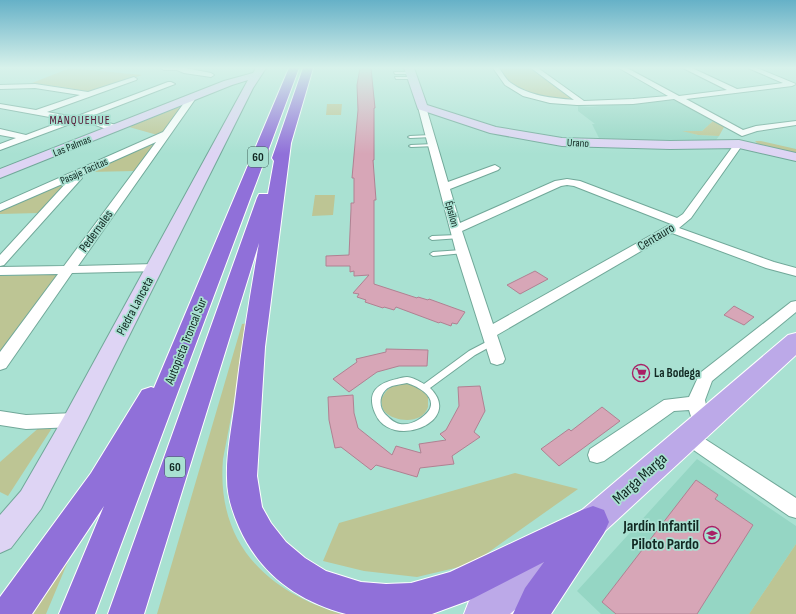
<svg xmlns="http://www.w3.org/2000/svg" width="796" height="614" viewBox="0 0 796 614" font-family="'Sofia Sans Condensed',sans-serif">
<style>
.built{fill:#95d6c4}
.green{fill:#bdc594}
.building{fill:#d7a6b7;stroke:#b08192}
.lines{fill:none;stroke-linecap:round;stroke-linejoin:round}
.lane-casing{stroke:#71a899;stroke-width:2}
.street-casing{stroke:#71a899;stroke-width:2}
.secondary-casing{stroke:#71a899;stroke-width:2}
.primary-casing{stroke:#fff;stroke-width:2}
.highway-casing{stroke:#fff;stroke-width:2}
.lane{fill:#fff;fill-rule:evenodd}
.street{fill:#fff;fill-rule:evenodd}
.secondary{fill:#ded4f4;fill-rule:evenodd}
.primary{fill:#bca9e8;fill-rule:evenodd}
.highway{fill:#9070d9;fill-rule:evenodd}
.labels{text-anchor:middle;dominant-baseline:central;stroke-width:3.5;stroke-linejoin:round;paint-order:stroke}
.far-street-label{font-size:11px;fill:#122923;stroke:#a9e1d2}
.far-neighbourhood-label{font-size:12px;letter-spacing:1px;fill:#551533;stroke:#a9e1d2}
.shield{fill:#a9e1d2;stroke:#3f6058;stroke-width:1}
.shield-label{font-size:12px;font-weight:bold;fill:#122923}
.street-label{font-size:13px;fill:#122923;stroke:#a9e1d2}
.poi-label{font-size:13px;font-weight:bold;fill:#122923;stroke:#a9e1d2;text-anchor:start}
.near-street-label{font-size:16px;fill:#122923;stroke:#a9e1d2}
.near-poi-label{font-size:16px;font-weight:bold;fill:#122923;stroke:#a9e1d2;text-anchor:end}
</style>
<rect width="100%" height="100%" fill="#a9e1d2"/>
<path class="built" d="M670 100 676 101 713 121 702 131H684L698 135 719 136 716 140 712 141 600 140 592 124H595L578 111V106L589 107Z
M697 459 796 526V544L749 614H601L577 591Z"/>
<path class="green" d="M70 68 142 75 93 92 54 86 27 85Z
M501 68H530L572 99C563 104 526 94 516 88 510 84 504 75 499 69Z
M327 104H342L341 115H326Z
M184 105 161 136 129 127Z
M713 121 724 127 719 136 698 135 682 131H702Z
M158 140 135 171 87 172Z
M755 141H761L796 149V153L758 144Z
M70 181 39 213 0 214V211Z
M315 195H335L333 215 312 216Z
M58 274 0 355V276Z
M249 323 223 459C216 543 266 591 341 614H157L242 324Z
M409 383 421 388 428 397C428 400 428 404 428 407 422 425 395 422 385 412 382 409 382 404 381 400 388 386 394 384 409 383Z
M42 425H54L8 496 0 492V462Z
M515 473 578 489 472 564 417 577 364 571 323 561 339 523Z
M796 544V614H749Z
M68 555 69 559 46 614H27Z"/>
<path class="building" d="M360 68H371L375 108H374V160H373L376 200H374V284L417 298 418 297 428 300 429 299 465 312 457 324 452 323 451 326 440 322 439 323 396 307 394 310 384 307 383 308 365 302 366 300 357 297 359 294 353 293 369 275 354 276V271L350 272V266H326V256L349 255 351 209V203H354V178H352L358 110 357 85Z
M535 271 548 279 520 294 507 285Z
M734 306 754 317 744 325 724 315Z
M386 349 428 350 427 366H399L377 372 349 392 333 379 357 362 356 359 386 352Z
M480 386 485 411 474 432 480 437 452 456 454 464 420 468 417 477 376 465 371 470 341 447 335 448 329 420 328 397 353 395 354 413 358 428 392 455 396 446 421 453 419 444 446 440 440 434 446 430 459 406 458 387Z
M602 407 620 421 559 466 541 449 569 429 571 431Z
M696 480 718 495 715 499 753 525 697 614H616L602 602Z"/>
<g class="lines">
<g class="lane-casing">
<path id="lane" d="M394 72H410L412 73 410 74H395Z
M395 77H411L413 78 411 79H396Z
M431 135H433V137L410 138 408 137 410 136Z
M434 144 436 145V146L411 147 409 146 411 145Z
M458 235 460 236V238L432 240 429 238 432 236Z
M462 250 465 252 464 253 433 256 430 254 433 252Z
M492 339 495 340 496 342 495 344 475 355 430 388C465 422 390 451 375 413 366 392 378 383 397 379 400 378 404 377 407 377 412 377 419 381 424 384L469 351ZM407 383C428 390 443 405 418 420 413 423 406 425 400 424 394 423 389 418 385 414 377 405 380 390 392 386 396 385 402 384 407 383Z"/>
</g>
<g class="street-casing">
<path id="street" d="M161 68H185L211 73 214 75 211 77 184 73 177 70H164Z
M493 68H499C503 73 506 80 511 83 529 96 552 98 574 100L531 68H538L584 101 633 99 668 96 619 68H627L679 96 727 90 683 68H692L737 89 783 83 748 68H757L796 84 792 86 686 99 743 130 756 126 796 121V125L757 131 742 136 674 99 633 104 577 105 550 103 523 96 505 85Z
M134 77 137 79 136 80 47 112 75 117 168 82H171L175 84 89 117 119 126 120 128 119 130C106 133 92 120 78 121L0 150V144L16 138 0 135V129L26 135 66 120 0 108V104L36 110 80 95 35 88 0 89V85L35 84 88 92Z
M189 96H192L196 98 78 266 155 264 160 265 161 268 160 271 72 273 6 368 0 370V352L58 274 0 275V267L64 266 156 142 82 175V178L4 265 0 266V255L67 182 0 211V204L163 132Z
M419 105H422L426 107 448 182 492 166 495 165 500 168 498 170 450 189 460 223 555 181 567 179 580 181 677 218 683 214 736 142H742L743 144 691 218 679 228 774 262 796 268V276L766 268 672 233 497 335 505 359 503 363 497 365 491 363 456 252 418 107ZM567 185 574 186 671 224 493 324 462 231 561 186Z
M796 301V312L712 381 705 400 710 424 707 429 701 431 695 429 689 410 674 411 604 461 597 463 590 461 588 455 590 449 664 400 689 397 700 373 791 302Z
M0 411 26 415 75 413 81 415 84 420 81 425 75 427 26 429 0 425Z
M688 430 694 432 796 498V518L789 516 682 442 679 437 682 432Z"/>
</g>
<g class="secondary-casing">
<path id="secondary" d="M256 68H266L253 88 87 420 41 509 11 548 0 553V515L21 491 66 413 248 80 232 85 0 178V169L224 81 253 73Z
M404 68H414L427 105 496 127 562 138 670 141 739 140 796 153V161L739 148 670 149 562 146 490 133 418 109Z"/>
</g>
<g class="primary-casing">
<path id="primary" d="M796 333V355L604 532 510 614H464L469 601 582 510 788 335Z"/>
</g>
<g class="highway-casing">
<path id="highway" d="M289 68H299L95 614H59L104 506 32 614H0V597L91 473 142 390 151 387 154 388Z
M303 68H313L291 143 265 347 257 476 262 507 271 523 286 542 305 558 326 571 361 582 386 584 411 583 450 572 582 510 593 506 604 510 609 522 604 533 551 614H513L525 588 544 562 470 600 432 614H346C297 601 260 574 239 527 232 511 227 496 227 478 226 455 232 426 235 402 241 349 250 296 259 243L144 614H108L257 198 259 194H268L274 161 272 158Z"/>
</g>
<use href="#lane" class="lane"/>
<use href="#street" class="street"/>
<use href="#secondary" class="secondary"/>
<use href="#primary" class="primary"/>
<use href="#highway" class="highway"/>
</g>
<linearGradient id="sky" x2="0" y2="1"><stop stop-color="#66b1c7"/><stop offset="0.44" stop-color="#d8f2eb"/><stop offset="1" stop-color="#d8f2eb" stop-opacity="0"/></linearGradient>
<rect width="796" height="154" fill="url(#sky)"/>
<defs>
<g id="supermarket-ring" transform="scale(0.9)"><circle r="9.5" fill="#a9e1d2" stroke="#a91f65" stroke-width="1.5"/><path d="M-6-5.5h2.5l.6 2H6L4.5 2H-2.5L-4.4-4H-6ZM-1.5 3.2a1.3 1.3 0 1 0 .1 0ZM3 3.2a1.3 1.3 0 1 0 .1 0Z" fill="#a91f65"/></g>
<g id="school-ring" transform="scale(0.9)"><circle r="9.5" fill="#a9e1d2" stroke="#a91f65" stroke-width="1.5"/><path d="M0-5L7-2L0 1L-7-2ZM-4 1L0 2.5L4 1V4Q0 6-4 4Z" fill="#a91f65"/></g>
</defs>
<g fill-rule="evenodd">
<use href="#supermarket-ring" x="641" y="373"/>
<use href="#school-ring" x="712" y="535"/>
</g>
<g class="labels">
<g class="far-street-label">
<text transform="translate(578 143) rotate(3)">Urano</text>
<text transform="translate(72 146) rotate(-22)">Las Palmas</text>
<text transform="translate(84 171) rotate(-24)">Pasaje Tacitas</text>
<text transform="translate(452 214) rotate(75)">Épsilon</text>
</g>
<g class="far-neighbourhood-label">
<text x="80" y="120">MANQUEHUE</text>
</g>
<g class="shield">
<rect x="248" y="147" width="20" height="20" rx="3"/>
<rect x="165" y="457" width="20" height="20" rx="3"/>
</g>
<g class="shield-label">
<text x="258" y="157">60</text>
<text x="175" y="467">60</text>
</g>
<g class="street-label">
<text transform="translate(96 231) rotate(-54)">Pedernales</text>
<text transform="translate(656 237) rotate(-31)">Centauro</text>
<text transform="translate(135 306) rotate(-62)">Piedra Lanceta</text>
<text transform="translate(186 341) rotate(-68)">Autopista Troncal Sur</text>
</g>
<g class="poi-label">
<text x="654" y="373">La Bodega</text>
</g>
<g class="near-street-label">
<text transform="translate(640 479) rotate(-42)">Marga Marga</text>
</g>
<g class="near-poi-label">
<text x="699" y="526">Jardín Infantil<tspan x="699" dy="18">Piloto Pardo</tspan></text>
</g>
</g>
</svg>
